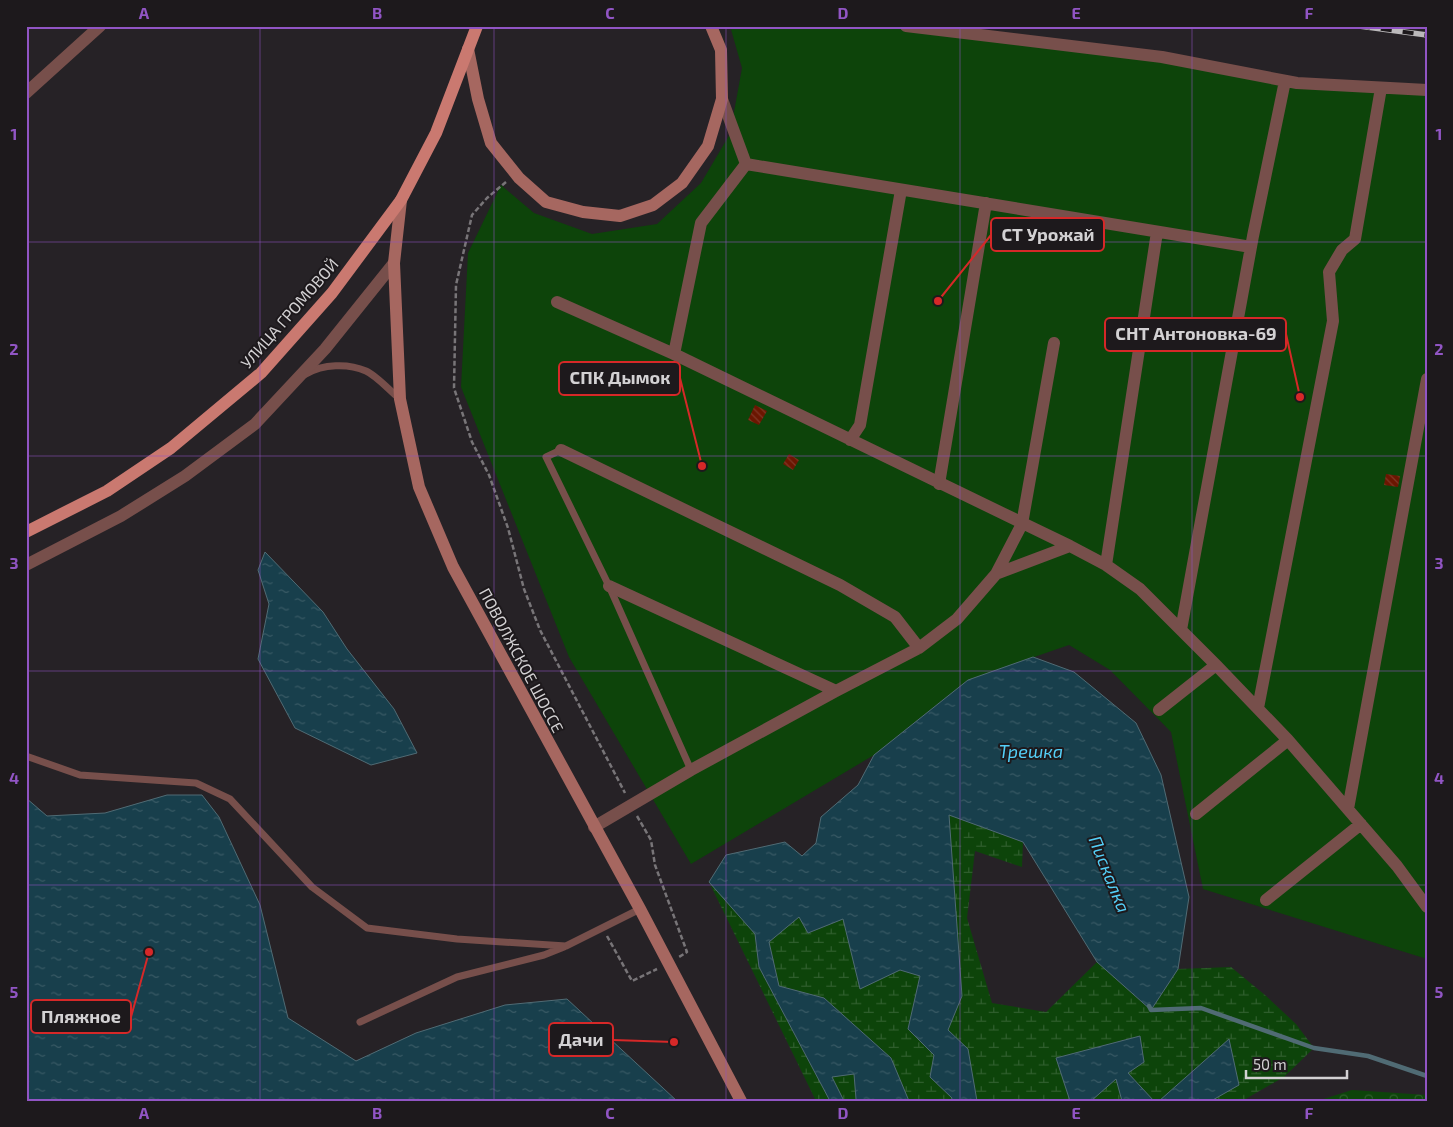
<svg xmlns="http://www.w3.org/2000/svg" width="1453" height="1127" viewBox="0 0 1453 1127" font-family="'Exo 2',sans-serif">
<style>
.forest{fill:url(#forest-crowns)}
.wetland{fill:url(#wetland-marsh)}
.garden{fill:#0d440a}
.water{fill:url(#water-ripples);stroke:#506b74}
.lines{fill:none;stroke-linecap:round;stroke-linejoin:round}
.stream{stroke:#506b74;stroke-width:4.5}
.building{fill:url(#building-back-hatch)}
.path{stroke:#787578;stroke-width:2.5;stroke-dasharray:5 2.5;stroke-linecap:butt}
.lane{stroke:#774f4b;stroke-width:7}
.street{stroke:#774f4b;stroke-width:12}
.secondary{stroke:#a66760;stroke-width:12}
.primary{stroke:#ca7970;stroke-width:12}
.rail-casing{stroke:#bbb9bb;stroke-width:5.5}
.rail{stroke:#1d191c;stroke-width:4;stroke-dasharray:11;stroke-linecap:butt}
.grid{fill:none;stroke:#9155c4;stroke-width:1;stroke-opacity:0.55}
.labels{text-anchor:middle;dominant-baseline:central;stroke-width:4;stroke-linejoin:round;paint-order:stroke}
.street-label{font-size:16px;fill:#d3d1d3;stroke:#1d191c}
.water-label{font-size:18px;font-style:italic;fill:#54cff7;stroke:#1d191c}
.leader{fill:none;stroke:#d62828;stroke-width:2}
.callout-dot{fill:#d62828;stroke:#1d191c;stroke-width:2}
.callout{fill:#1d191c;stroke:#d62828;stroke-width:2}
.callout-label{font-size:18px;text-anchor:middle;font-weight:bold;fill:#d3d1d3}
.neatline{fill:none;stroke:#9155c4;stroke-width:2}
.grid-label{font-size:16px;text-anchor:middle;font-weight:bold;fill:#9155c4}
</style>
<defs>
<pattern id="forest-crowns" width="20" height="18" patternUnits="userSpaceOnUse" patternTransform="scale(1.25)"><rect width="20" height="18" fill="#0d440a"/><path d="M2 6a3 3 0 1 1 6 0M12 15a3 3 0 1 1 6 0" fill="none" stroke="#2f5e2d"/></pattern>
<pattern id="wetland-marsh" width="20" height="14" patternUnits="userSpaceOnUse" patternTransform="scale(1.25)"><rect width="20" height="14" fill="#0d440a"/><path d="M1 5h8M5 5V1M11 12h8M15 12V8" fill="none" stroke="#2f5e2d"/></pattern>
<pattern id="water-ripples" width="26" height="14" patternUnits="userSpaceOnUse" patternTransform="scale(1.25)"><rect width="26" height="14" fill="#183f4c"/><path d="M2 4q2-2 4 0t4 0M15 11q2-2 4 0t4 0" fill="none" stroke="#395a65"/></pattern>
<pattern id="building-back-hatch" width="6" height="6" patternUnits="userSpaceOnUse" patternTransform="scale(1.25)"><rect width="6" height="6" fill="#6b1601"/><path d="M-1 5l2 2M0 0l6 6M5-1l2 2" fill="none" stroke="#7f3725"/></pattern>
</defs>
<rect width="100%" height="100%" fill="#262226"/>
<path class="forest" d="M1352 1090 1427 1095V1101H1317Z"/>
<path class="wetland" d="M949 815 1023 842 1022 867 975 851 967 918 992 1003 1046 1012 1097 962 1151 1010 1178 969 1231 967 1265 995 1296 1024 1314 1048 1284 1077 1242 1101H1211L1239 1085 1154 1101 1128 1073 1144 1062 1140 1036 1057 1058 1070 1101H977L948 1030 962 996Z
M709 882 755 934 759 967 830 1101H816Z
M799 916 808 933 843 919 900 970 920 976 908 1029 934 1055 930 1077 952 1098 951 1101H909L890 1058 824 998 779 986 769 942Z
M855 1074 856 1099 858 1101H844L831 1076Z
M1117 1078 1122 1101H1091Z"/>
<path class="garden" d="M730 26H922L1290 78 1427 86V959L1203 889 1171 732 1110 670 1069 645 968 680 874 755 691 864 569 657 461 387 468 253 501 185 534 213 592 234 657 224 701 183 730 134 742 68Z"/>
<path class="water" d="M265 552 323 612 347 649 394 709 417 753 371 765 295 728 258 659 269 604 258 570Z
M1033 657 1074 672 1136 723 1161 775 1189 897 1178 969 1151 1010 1097 962 1023 842 949 815 962 996 948 1030 968 1049 977 1101H951L952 1098 930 1077 934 1055 908 1029 920 976 900 970 860 989 843 919 808 933 799 917 769 942 779 986 824 998 891 1058 909 1101H858L856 1099 854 1074 832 1077 844 1101H830L759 967 755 934 709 882 726 855 785 842 802 856 816 843 821 817 858 785 874 755 968 680Z
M167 795H202L219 817 260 905 288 1018 356 1061 416 1033 505 1005 567 999 677 1101H26V798L47 816 105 813Z
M1140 1036 1144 1062 1128 1073 1154 1101H1122L1116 1079 1091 1101H1070L1056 1058Z
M1229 1039 1239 1085 1211 1101H1159Z"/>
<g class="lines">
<path class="stream" d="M1149 1006 1151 1010 1201 1008 1314 1048 1368 1056 1427 1076"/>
</g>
<path class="building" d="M755 405 767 411 759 425 748 420Z
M789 454 799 460 793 470 783 464Z
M1386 474 1400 476 1398 487 1384 485Z"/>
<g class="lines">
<path class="path" d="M506 182 487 198 472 215 456 285 454 388 472 442 489 475 508 528 524 589 540 630 625 793
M637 816 651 840 655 865 687 952 679 957
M607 936 632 981 657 969"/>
<path class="lane" d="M306 374C323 364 348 363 366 371 377 376 390 391 400 399
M561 450 546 457 609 586 691 770
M26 756 80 775 196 783 230 799 312 887 367 928 457 939 566 946 640 909
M360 1022 457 977 544 955 564 947"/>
<path class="street" d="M906 26 1162 57 1297 83 1427 90
M26 93 100 26
M722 99 746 164 701 223 674 354 1070 546 1106 565 1140 589 1216 665 1288 740 1397 866 1427 907
M746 164 1251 247
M557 302 674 354
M850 440 860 425 901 190
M561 450 840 585 895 617 919 648
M939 484 986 203
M26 565 121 516 185 476 255 424 325 349 394 263
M1106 565 1157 232
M996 574 1070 546
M609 586 836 691
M1181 630 1253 236 1285 81
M1258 708 1333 321 1329 272 1342 250 1355 239 1381 88
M1159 710 1216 665
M1348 809 1427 379
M1196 814 1288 740
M594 827 691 770 836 691 919 648 957 619 996 574 1022 524 1054 343
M1266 900 1361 824"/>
<path class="secondary" d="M468 49 478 99 491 143 519 178 546 202 583 212 620 216 653 205 682 183 708 146 722 99 721 50 711 26
M401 200 394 263 400 399 419 487 453 567 640 909 741 1101"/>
<path class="primary" d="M26 532 107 491 171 448 261 373 332 293 401 200 436 133 477 26"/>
<g class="rail-casing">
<path id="rail" d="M1359 26 1427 35"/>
</g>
<use href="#rail" class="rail"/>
</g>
<path class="grid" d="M260 26V1101M494 26V1101M726 26V1101M960 26V1101M1192 26V1101M26 242H1427M26 456H1427M26 671H1427M26 885H1427"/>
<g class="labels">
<g class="street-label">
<text transform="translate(289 313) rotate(-49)">УЛИЦА ГРОМОВОЙ</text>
<text transform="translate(522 660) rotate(62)">ПОВОЛЖСКОЕ ШОССЕ</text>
</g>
<g class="water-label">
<text x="1031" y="751">Трешка</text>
<text transform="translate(1110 874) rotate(68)">Пискалка</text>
</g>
</g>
<path class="leader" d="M938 301L991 235M1300 397L1286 334M702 466L680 378M149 952L131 1017M674 1042L613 1040"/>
<g class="callout-dot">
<circle cx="938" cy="301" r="5"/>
<circle cx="1300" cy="397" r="5"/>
<circle cx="702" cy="466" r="5"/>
<circle cx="149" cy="952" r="5"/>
<circle cx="674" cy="1042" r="5"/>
</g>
<g class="callout">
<rect x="991" y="218" width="113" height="33" rx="5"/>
<rect x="1105" y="318" width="181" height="33" rx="5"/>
<rect x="559" y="362" width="121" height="33" rx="5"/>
<rect x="31" y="1000" width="100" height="33" rx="5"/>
<rect x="549" y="1023" width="64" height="33" rx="5"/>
</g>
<g class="callout-label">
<text x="1048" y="241">СТ Урожай</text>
<text x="1196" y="340">СНТ Антоновка-69</text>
<text x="620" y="384">СПК Дымок</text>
<text x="81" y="1023">Пляжное</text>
<text x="581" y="1046">Дачи</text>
</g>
<rect width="1453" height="1127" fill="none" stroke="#1d191c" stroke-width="55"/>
<path d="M1246 1070v8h101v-8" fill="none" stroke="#d3d1d3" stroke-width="2.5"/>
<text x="1253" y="1070" font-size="15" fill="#d3d1d3" stroke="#1d191c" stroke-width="4" paint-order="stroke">50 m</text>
<rect x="28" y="28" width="1398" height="1072" class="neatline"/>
<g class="grid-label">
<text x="144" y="19">A</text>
<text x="377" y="19">B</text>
<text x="610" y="19">C</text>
<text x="843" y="19">D</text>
<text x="1076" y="19">E</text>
<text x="1309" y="19">F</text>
<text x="14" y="140">1</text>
<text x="1439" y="140">1</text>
<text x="14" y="355">2</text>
<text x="1439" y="355">2</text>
<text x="14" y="569">3</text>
<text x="1439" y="569">3</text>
<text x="14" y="784">4</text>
<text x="1439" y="784">4</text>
<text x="14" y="998">5</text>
<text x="1439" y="998">5</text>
<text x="144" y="1119">A</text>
<text x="377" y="1119">B</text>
<text x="610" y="1119">C</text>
<text x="843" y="1119">D</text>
<text x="1076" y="1119">E</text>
<text x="1309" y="1119">F</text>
</g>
</svg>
